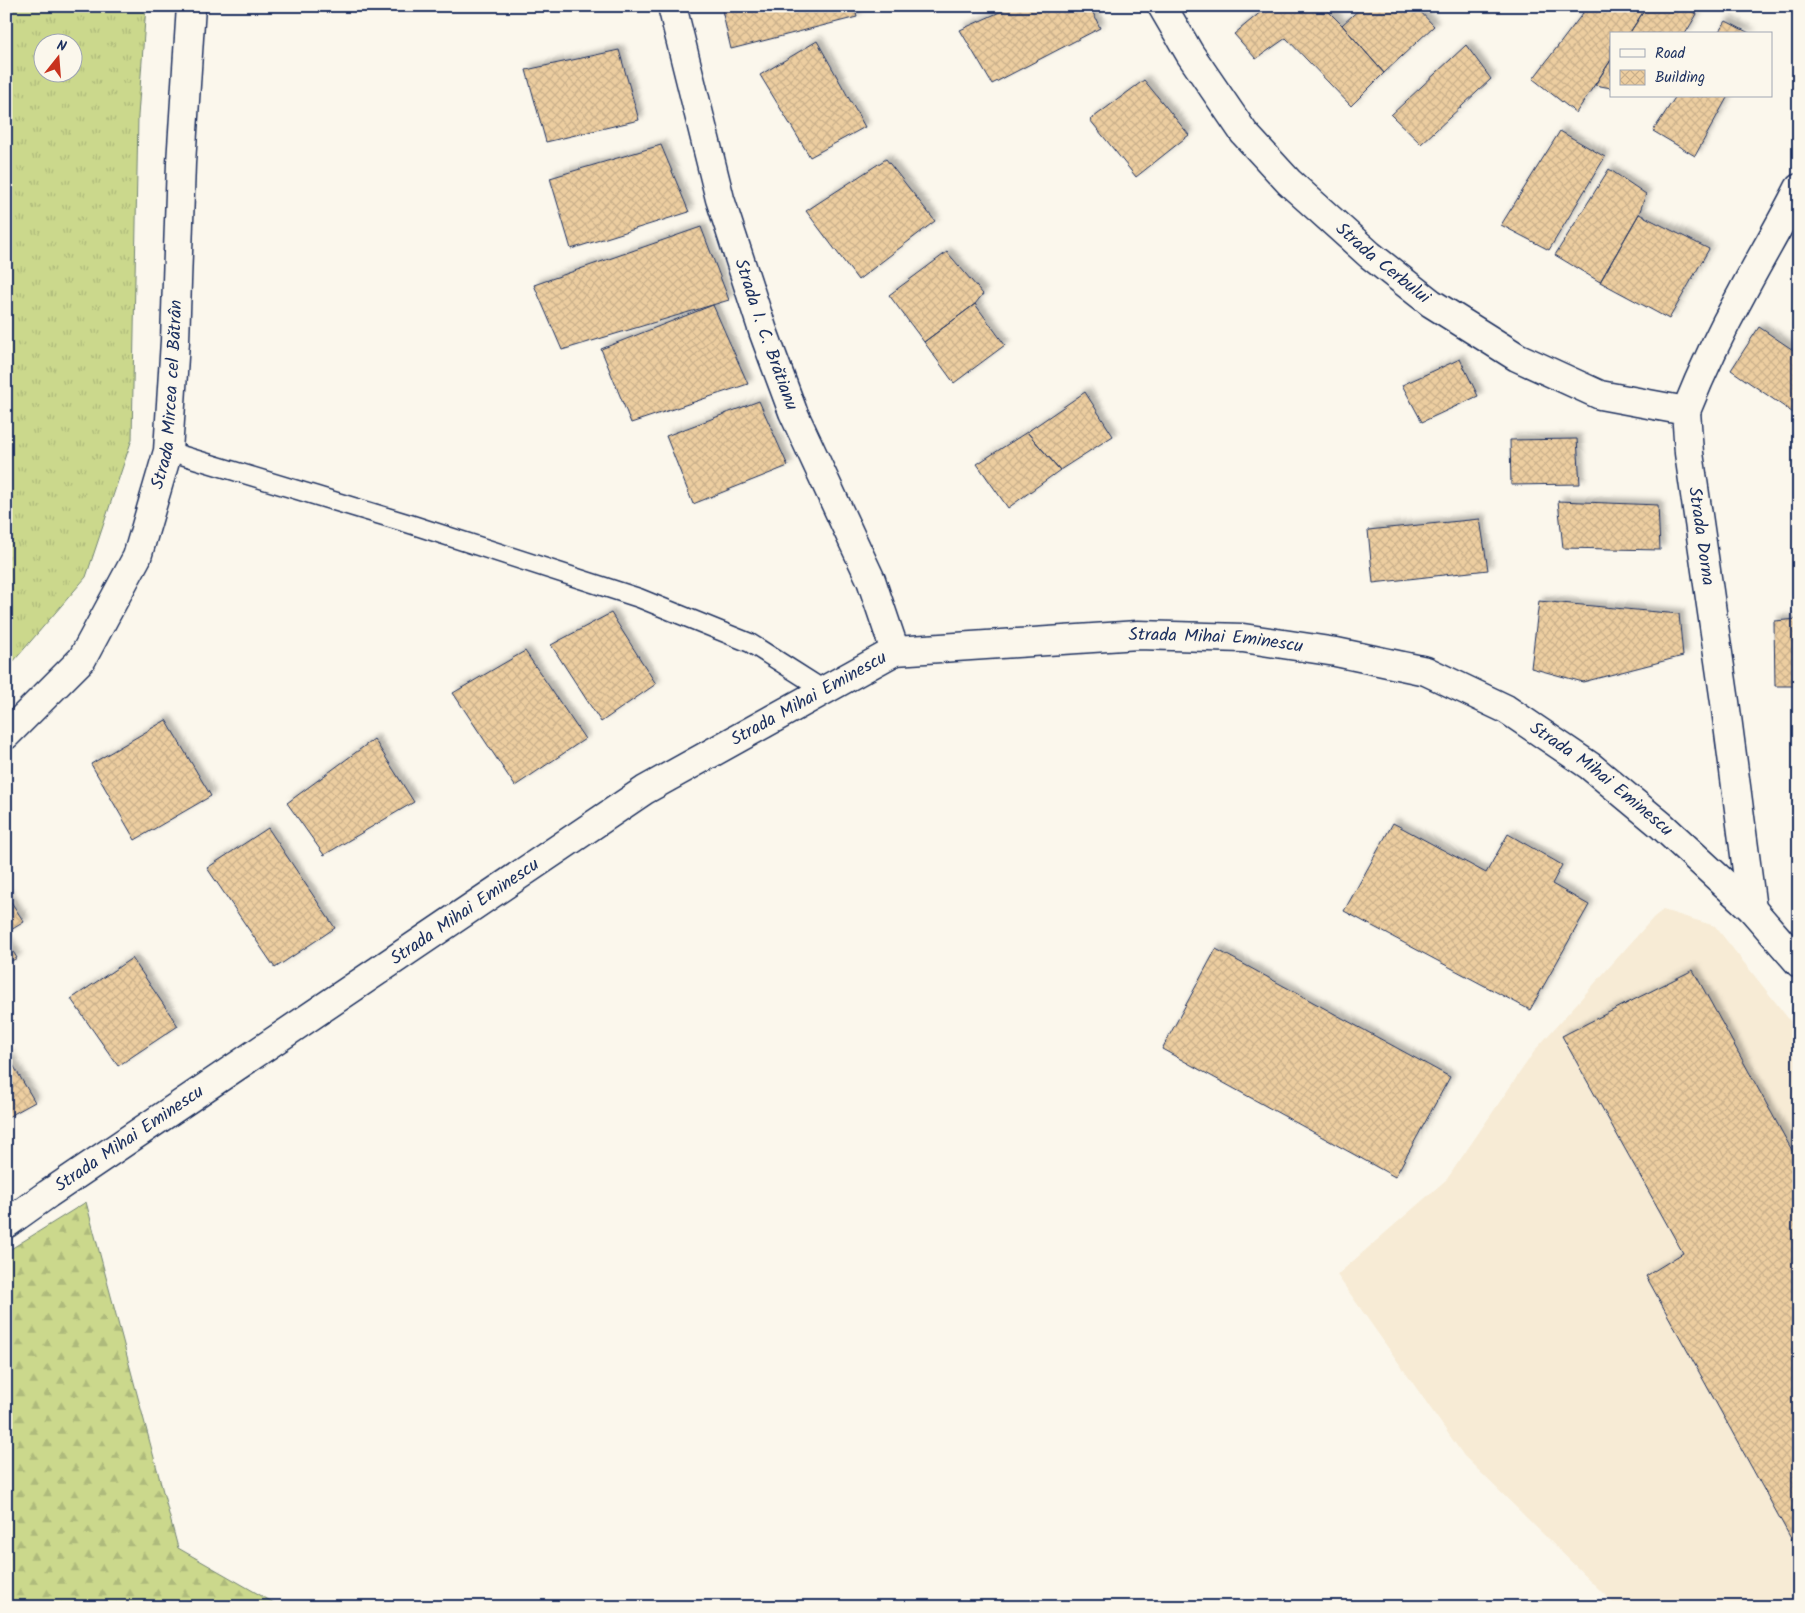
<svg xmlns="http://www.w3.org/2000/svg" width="1805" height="1613" viewBox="0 0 1805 1613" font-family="Kalam,sans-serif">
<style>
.built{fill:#f7ebd5}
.grass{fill:url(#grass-tufts);stroke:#738475;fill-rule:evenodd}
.forest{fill:url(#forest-firs);stroke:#738475}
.building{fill:url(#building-cross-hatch);stroke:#1b2f5e;filter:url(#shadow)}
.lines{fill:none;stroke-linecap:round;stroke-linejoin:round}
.service-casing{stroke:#1b2f5e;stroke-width:21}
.minor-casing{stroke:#1b2f5e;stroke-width:31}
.tertiary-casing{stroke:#1b2f5e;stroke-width:31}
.secondary-casing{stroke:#1b2f5e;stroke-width:31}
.service{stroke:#fbf7ec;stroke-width:18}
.minor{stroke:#fbf7ec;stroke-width:28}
.tertiary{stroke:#fbf7ec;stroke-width:28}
.secondary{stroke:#fbf7ec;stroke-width:28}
.labels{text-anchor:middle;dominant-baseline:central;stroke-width:5;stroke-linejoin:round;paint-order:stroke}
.street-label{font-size:18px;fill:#1b2f5e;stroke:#fbf7ec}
</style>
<defs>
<pattern id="grass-tufts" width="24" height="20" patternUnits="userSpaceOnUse" patternTransform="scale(1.25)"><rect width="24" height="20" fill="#cbd88c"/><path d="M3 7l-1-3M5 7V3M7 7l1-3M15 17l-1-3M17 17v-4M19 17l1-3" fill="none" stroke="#aeba7b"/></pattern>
<pattern id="forest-firs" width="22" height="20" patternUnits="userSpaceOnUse" patternTransform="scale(1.25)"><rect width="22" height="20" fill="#cbd88c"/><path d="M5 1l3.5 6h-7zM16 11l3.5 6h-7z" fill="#aeba7b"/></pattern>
<pattern id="building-cross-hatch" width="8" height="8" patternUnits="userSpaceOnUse" patternTransform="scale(1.25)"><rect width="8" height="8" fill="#edcea0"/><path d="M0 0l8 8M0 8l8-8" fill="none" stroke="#cbb18c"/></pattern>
<filter id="shadow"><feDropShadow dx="4.5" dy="-4.5" stdDeviation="2.5" flood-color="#0004"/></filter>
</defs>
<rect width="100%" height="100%" fill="#fbf7ec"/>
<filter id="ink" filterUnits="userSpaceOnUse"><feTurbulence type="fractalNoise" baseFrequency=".02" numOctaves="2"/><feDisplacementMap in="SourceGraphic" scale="10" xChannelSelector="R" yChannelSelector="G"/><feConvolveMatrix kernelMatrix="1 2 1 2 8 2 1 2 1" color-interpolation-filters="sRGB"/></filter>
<g filter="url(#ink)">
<path class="built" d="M1663 910 1715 926 1799 1032V1607H1617L1464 1456 1337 1275 1447 1179 1536 1049 1654 917Z"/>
<path class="grass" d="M6 6H146L138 116 132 439 86 577 6 670ZM42 42H72V72H42Z"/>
<path class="forest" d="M86 1202 178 1548 281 1607H6V1252Z"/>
<path class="building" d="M721 6H854L857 17 731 49Z
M1013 6H1090L1100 28 992 84 960 30Z
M1268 6H1323L1342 25 1384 73 1351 106 1286 38 1256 59 1234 34Z
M1363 6H1415L1434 26 1384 73 1342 25Z
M1574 6H1647L1629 34H1611V60L1576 113 1533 79 1583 13Z
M1647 6H1683L1697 14 1685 34H1629Z
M1726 21 1751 34H1717Z
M817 41 865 127 810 157 760 75Z
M1466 45 1491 79 1421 144 1391 115Z
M619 50 639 120 546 142 526 70Z
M1611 60V88L1595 85Z
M1144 80 1189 135 1136 177 1090 120Z
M1676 96H1728L1695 156 1653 131Z
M1560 131 1605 157 1549 250 1501 225Z
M661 145 689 212 571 249 550 178Z
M886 159 935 221 858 280 806 211Z
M1609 169 1646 194 1639 214 1600 282 1555 255Z
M1639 214 1709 249 1669 319 1600 282Z
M701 227 729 300 562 350 534 285Z
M947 252 983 294 975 304 924 342 889 295Z
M975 304 1005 345 954 383 924 342Z
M713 305 748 384 631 423 601 349Z
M1759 327 1799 354V417L1731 370Z
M1460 359 1478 396 1422 422 1402 385Z
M1085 392 1113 436 1060 470 1027 432Z
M759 401 788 466 693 504 666 436Z
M1027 432 1060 470 1008 508 977 464Z
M1577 439 1580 484 1511 485 1510 440Z
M1558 501 1658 505 1660 550 1563 548Z
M1480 519 1488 570 1373 583 1368 530Z
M1539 601 1679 614 1683 656 1583 682 1531 668Z
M611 613 656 684 601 722 551 645Z
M1799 619V686H1775L1774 621Z
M525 651 585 739 515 786 453 693Z
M166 720 211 796 135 840 91 764Z
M374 739 414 802 324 855 287 803Z
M1393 823 1486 873 1508 834 1562 865 1552 884 1589 905 1530 1010 1344 911Z
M268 828 335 928 275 968 207 868Z
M6 894 24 922 6 933Z
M6 940 17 958 6 964Z
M1216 949 1450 1077 1395 1177 1162 1049Z
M132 958 178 1026 118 1066 71 999Z
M1693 970 1799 1163V1553L1646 1276 1683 1253 1562 1036Z
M6 1053 35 1102 6 1118Z"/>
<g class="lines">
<g class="service-casing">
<path id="service" d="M168 451 410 524 639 598 750 643 824 690"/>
</g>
<g class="minor-casing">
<g id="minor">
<path id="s1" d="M672 6 720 199 763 331 793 412 871 580 895 651"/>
<path d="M1686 411C1702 371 1721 331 1742 293 1761 257 1781 224 1799 188"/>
<path id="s2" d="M6 735 82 659 137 557 168 451 175 341 181 163 191 6"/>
</g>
</g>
<g class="tertiary-casing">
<g id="tertiary">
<path id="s3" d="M1162 6 1190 54 1244 133 1289 182 1370 255 1431 303 1517 357 1600 395 1686 411 1689 453 1725 702 1752 909"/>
</g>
</g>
<g class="secondary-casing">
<g id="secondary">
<path id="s4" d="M6 1224 48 1194 645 790 895 651 1138 635 1243 638 1336 652 1426 671 1506 709 1590 766 1661 825 1752 909 1799 963"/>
</g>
</g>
<use href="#service" class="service"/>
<use href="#minor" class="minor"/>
<use href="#tertiary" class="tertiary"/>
<use href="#secondary" class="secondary"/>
</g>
</g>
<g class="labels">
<g class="street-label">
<text stroke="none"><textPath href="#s3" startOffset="342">Strada Cerbului</textPath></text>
<text stroke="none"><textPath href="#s1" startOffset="342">Strada I. C. Brătianu</textPath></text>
<text stroke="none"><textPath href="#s2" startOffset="390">Strada Mircea cel Bătrân</textPath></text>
<text stroke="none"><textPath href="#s3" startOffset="811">Strada Dorna</textPath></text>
<text stroke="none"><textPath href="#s4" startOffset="1380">Strada Mihai Eminescu</textPath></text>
<text stroke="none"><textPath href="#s4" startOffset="960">Strada Mihai Eminescu</textPath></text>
<text stroke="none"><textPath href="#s4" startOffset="1800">Strada Mihai Eminescu</textPath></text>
<text stroke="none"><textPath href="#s4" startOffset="555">Strada Mihai Eminescu</textPath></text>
<text stroke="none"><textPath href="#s4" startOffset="150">Strada Mihai Eminescu</textPath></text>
</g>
</g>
<rect width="1805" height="1613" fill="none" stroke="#fbf7ec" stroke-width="25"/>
<rect x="12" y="12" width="1780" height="1588" fill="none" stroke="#1b2f5e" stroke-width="2" filter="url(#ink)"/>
<rect x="1610" y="32" width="162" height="65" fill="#fbf7ec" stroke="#a1a7b3"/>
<rect x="1620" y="49" width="25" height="8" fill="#fbf7ec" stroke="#a1a7b3"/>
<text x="1655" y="58" font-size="15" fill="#1b2f5e">Road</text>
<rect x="1620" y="70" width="25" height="15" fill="url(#building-cross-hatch)" stroke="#a1a7b3"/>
<text x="1655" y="82" font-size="15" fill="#1b2f5e">Building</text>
<g transform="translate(58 58) rotate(17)"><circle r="24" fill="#fbf7ec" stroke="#a1a7b3"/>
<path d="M0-4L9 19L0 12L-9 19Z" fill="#c8321e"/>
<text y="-8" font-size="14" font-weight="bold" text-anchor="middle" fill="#1b2f5e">N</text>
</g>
</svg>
